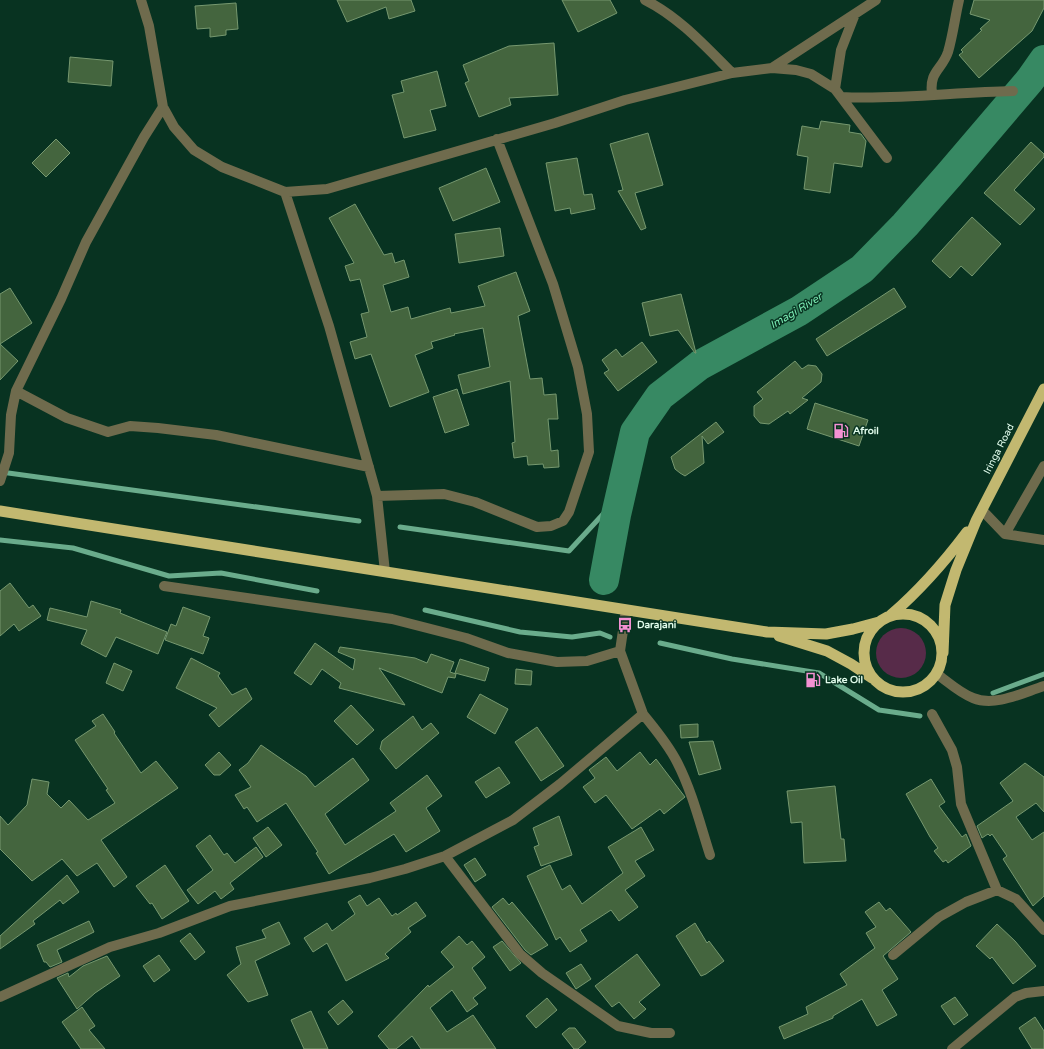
<svg xmlns="http://www.w3.org/2000/svg" width="1044" height="1049" viewBox="0 0 1044 1049" font-family="'Varela Round',sans-serif">
<style>
.green{fill:#572b49}
.lines{fill:none;stroke-linecap:round;stroke-linejoin:round}
.stream{stroke:#6aac8c;stroke-width:5}
.river{stroke:#378963;stroke-width:30}
.building{fill:#44653e;stroke:#76986f}
.minor{stroke:#6f6b4d;stroke-width:10}
.trunk{stroke:#c2b870;stroke-width:11}
.labels{text-anchor:middle;dominant-baseline:central;stroke-width:3;stroke-linejoin:round;paint-order:stroke}
.poi-label{font-size:10px;font-weight:bold;fill:#e1fcec;stroke:#083321;text-anchor:start}
.street-label{font-size:10px;fill:#e1fcec;stroke:#083321}
.water-label{font-size:11px;font-style:italic;fill:#7bebb4;stroke:#083321}
</style>
<rect width="100%" height="100%" fill="#083321"/>
<path class="green" d="M876 653a25 25 0 1 1 50 0a25 25 0 1 1-50 0Z"/>
<g class="lines">
<path class="stream" d="M1 472 359 521
M400 527 569 551 605 512 616 515
M0 540 73 548 169 576 221 573 317 591
M425 610 520 632 572 637 600 633 610 637
M660 643 732 659 819 673 879 710 920 716
M993 693 1044 674"/>
<path class="river" d="M604 580 616 515 635 432 660 396 700 365 799 311 862 269 905 225 949 175 1030 80 1044 60"/>
</g>
<path class="building" d="M337 0H411L415 11 389 19 386 7 347 22Z
M562 0H610L617 13 578 32Z
M974 0H1044V8L1032 31 979 78 959 55 963 52 961 50 982 30 980 29 990 20 970 14Z
M236 3 238 29 226 30V35L210 37V28L197 29 195 6Z
M554 43 558 95 509 98 511 105 479 117 465 83 469 81 463 65 509 46Z
M70 57 113 61 111 86 68 82Z
M437 71 446 106 430 110 436 130 404 138 392 95 404 92 401 81Z
M821 121 850 125 849 132 861 134 866 141 862 167 834 163 830 193 804 189 808 157 797 155 802 126 819 129Z
M648 133 663 185 635 193 646 228 641 230 618 191 623 190 610 144Z
M56 139 70 153 46 177 32 163Z
M1031 142 1044 154V157L1014 190 1035 209 1020 225 984 193Z
M577 158 584 195 592 194 595 209 571 214 570 208 555 211 546 163Z
M486 168 500 202 453 221 439 188Z
M355 204 384 255 392 253 395 263 404 260 409 277 383 285 391 312 408 307 411 319 450 308 451 313 485 306 478 286 516 272 530 311 518 316 530 379 542 378 544 395 556 394 558 419H548L551 451 558 450 559 467 544 468 543 464 528 465 527 456 514 458 512 443 515 442 510 381 463 394 458 375 490 367 483 328 454 334 455 335 431 342 433 348 415 355 429 392 390 407 371 354 355 359 350 342 367 337 361 314 369 312 360 279 350 281 345 266 354 263 329 218Z
M972 217 1001 244 972 276 961 266 950 278 932 261Z
M500 228 504 256 459 263 455 234Z
M10 288 32 323 0 344V294Z
M894 288 906 307 827 356 816 339Z
M681 294 696 353H695L678 330 650 336 642 303Z
M642 342 657 362 618 391 604 373 609 370 602 360 616 349 622 357Z
M0 344 18 361 0 380Z
M795 361 802 369 808 365 816 366 822 374 821 382 802 398 808 400 790 414 788 411 769 424 760 423 754 416V406L763 399 757 392Z
M457 389 469 425 445 433 433 397Z
M815 403 868 420 859 446 807 429Z
M716 422 724 432 708 444 702 436 704 463 685 476 680 473 675 469 671 457Z
M10 583 29 608 33 605 41 616 19 631 14 624 0 636V591Z
M91 601 121 610 120 613 167 632 158 654 116 637 106 657 81 644 87 630 47 620 50 608 87 617Z
M183 607 210 617 203 636 209 638 203 654 165 640 171 624 176 626Z
M315 643 353 670 355 659 338 652 340 647 415 658 427 663 431 654 454 662 450 672 456 674 455 678 448 677 442 693 379 668 405 705 339 688 341 683 322 669 311 685 294 673Z
M191 658 220 673 218 676 232 695 246 688 252 699 219 727 209 715 217 708 176 688Z
M460 659 489 668 485 681 455 673Z
M114 663 132 671 123 691 106 683Z
M516 669 532 671 531 685 515 684Z
M480 694 508 709 495 734 467 717Z
M351 705 374 730 357 745 334 721Z
M103 714 115 732 114 733 141 773 156 761 178 788 101 840 127 877 114 887 97 863 77 876 62 859 32 881 0 849V816L8 825 27 805 32 779 49 782 47 794 61 808 69 800 88 820 115 803 106 790 108 789 75 740 96 726 92 721Z
M413 716 422 730 431 723 439 733 396 769 380 749 382 741Z
M698 724V737L681 738 680 725Z
M537 727 564 766 541 781 515 742Z
M713 741 721 769 699 775 689 742Z
M261 745 306 776 315 787 353 758 369 780 325 814 345 845 396 811 390 803 427 775 442 796 426 808 440 831 406 852 394 834 329 874 316 853 318 852 286 803 257 822 247 807 244 809 235 795 251 787 239 770 248 763Z
M219 752 231 765 220 775H214L205 765Z
M640 752 650 765 656 759 685 797 664 814 660 809 632 829 606 795 595 803 583 787 595 778 589 770 606 757 617 771Z
M1025 763 1044 777V812L1036 803 1016 817 1032 840 1044 832V896L1033 906 1003 859 1007 856 992 834 990 836 988 834 982 838 977 826 1013 801 1000 783Z
M499 767 510 783 486 798 475 782Z
M931 779 945 802 939 806 962 837 966 834 971 846 948 863 946 860 943 862 934 851 938 848 930 837 906 794Z
M835 786 841 839H844L846 861 804 863 802 822 791 823 787 791Z
M559 816 572 855 541 866 534 847 539 845 533 828Z
M268 827 282 845 266 857 253 838Z
M641 827 654 850 635 861 645 876 625 890 638 907 619 921 611 910 580 930 587 941 570 952 560 937 556 940 527 876 550 865 562 890 570 885 582 904 623 873 608 847Z
M210 835 224 855 227 853 235 863 256 847 263 857 230 883 234 889 221 899 215 891 198 904 187 890 213 870 196 846Z
M475 858 486 875 475 882 464 865Z
M165 865 189 901 162 919 152 903 150 904 136 886Z
M67 875 79 892 63 904 60 900 33 921 35 924 0 949V936Z
M360 895 367 906 379 898 392 916 396 913 397 915 416 902 426 916 408 928 411 932 385 954 389 958 346 981 327 943 313 952 304 938 327 923 332 931 355 914 348 902Z
M503 898 509 905 512 902 548 945 531 955 525 950 492 907Z
M879 902 886 911 890 908 911 932 883 956 898 979 882 990 897 1015 877 1026 862 999 833 1016V1018L784 1039 779 1027 808 1014 806 1007 847 985 840 974 875 948 866 933 876 927 865 912Z
M89 921 94 932 57 950 62 962 50 967 46 962H44L37 945Z
M279 922 290 944 255 961 268 995 248 1002 227 975 241 964 236 947 266 938 262 930Z
M695 923 707 943 709 941 724 961 706 974 701 976 676 936Z
M997 924 1015 941 1036 966 1013 984 992 957 990 959 976 946Z
M190 933 205 952 195 960 180 941Z
M459 936 467 945 472 941 485 957 472 968 486 988 473 998 478 1004 467 1012 452 990 430 1008 447 1032 473 1015 496 1049H421L412 1036 396 1049H389L378 1036 428 985 429 987 454 967 441 952Z
M502 941 521 963 510 971 493 947Z
M637 954 660 985 639 1002 646 1009 634 1019 619 1002 612 1007 595 986Z
M159 955 170 970 154 982 143 966Z
M107 956 120 976 95 993 77 1009 57 978 68 973 69 977 83 966Z
M581 964 591 979 576 989 566 973Z
M955 997 968 1015 954 1025 941 1006Z
M547 998 557 1010 536 1028 526 1016Z
M343 1000 353 1012 338 1025 328 1012Z
M82 1007 95 1026 89 1030 105 1049H81L62 1022Z
M311 1011 328 1049H304L291 1020Z
M1035 1017 1044 1031V1049H1032L1019 1028Z
M569 1028H575L586 1042 578 1049H574L562 1034Z"/>
<g class="lines">
<path class="minor" d="M141 0 149 26 163 107 174 127 194 150 222 167 285 192 327 189 555 123 625 100 732 73 772 68 796 70 811 74 835 89 887 158
M645 0C679 17 705 46 732 73
M772 68 876 0
M835 89 841 50 855 14
M932 94C929 71 942 70 948 52 953 35 955 17 959 0
M841 97C898 100 956 92 1013 91
M285 192 329 326 377 496 385 572
M16 391 67 418 108 432 130 426 158 428 216 435 369 467
M0 481 9 453 11 415 16 391 61 299 86 242 144 137 163 107
M377 496 444 494 475 502 537 527 551 526 563 521 569 512 589 452 587 414 578 367 553 284 497 139
M982 510 1005 534 1044 540
M1005 534 1044 466
M164 586 392 619 466 638 508 653 557 662 587 661 620 651 626 610
M937 674C948 682 960 693 973 698 995 707 1022 693 1044 686
M643 714C655 729 668 744 677 762 692 791 700 824 710 855
M932 714 952 750 957 767 961 804 997 890
M445 856 520 954 542 973 618 1026 651 1033H670
M893 955 939 917 966 902 997 890 1016 899 1044 930
M0 997 110 947 159 933 230 906 370 878 405 869 445 856 513 820 560 784 643 714 620 651
M952 1049 1015 997 1026 993 1044 991"/>
<path class="trunk" d="M0 511 767 632 826 634 853 629 879 622
M864 653a39 39 0 1 1 78 0a39 39 0 1 1-78 0Z
M891 615C921 589 943 564 967 532
M779 636 827 651 851 664 872 678
M943 653 945 605 956 570 976 521 1044 389"/>
</g>
<defs>
<g id="fuel-bare" transform="scale(1.2)"><path d="M-5.5-6h7V0h2V4h1.3V-2.5L3-4.5l.8-.8L6-3V5H2.5V1h-1V6h-7ZM-4.2-4.7v3.2H.2V-4.7Z" fill="#f491d3" stroke="#083321" stroke-width="2.5" paint-order="stroke"/></g>
<g id="bus-bare" transform="scale(1.2)"><path d="M-5-6H5V4H4V6H2V4H-2V6H-4V4H-5ZM-3.5-4V0h7V-4ZM-3.5 1.2v1.5H-2V1.2ZM2 1.2v1.5H3.5V1.2Z" fill="#f491d3" stroke="#083321" stroke-width="2.5" paint-order="stroke"/></g>
</defs>
<g fill-rule="evenodd">
<use href="#fuel-bare" x="841" y="431"/>
<use href="#bus-bare" x="625" y="625"/>
<use href="#fuel-bare" x="813" y="680"/>
</g>
<g class="labels">
<g class="poi-label">
<text x="853" y="431">Afroil</text>
<text x="637" y="625">Darajani</text>
<text x="825" y="680">Lake Oil</text>
</g>
<g class="street-label">
<text transform="translate(999 449) rotate(-63)">Iringa Road</text>
</g>
<g class="water-label">
<text transform="translate(796 311) rotate(-31)">Imagi River</text>
</g>
</g>
</svg>
